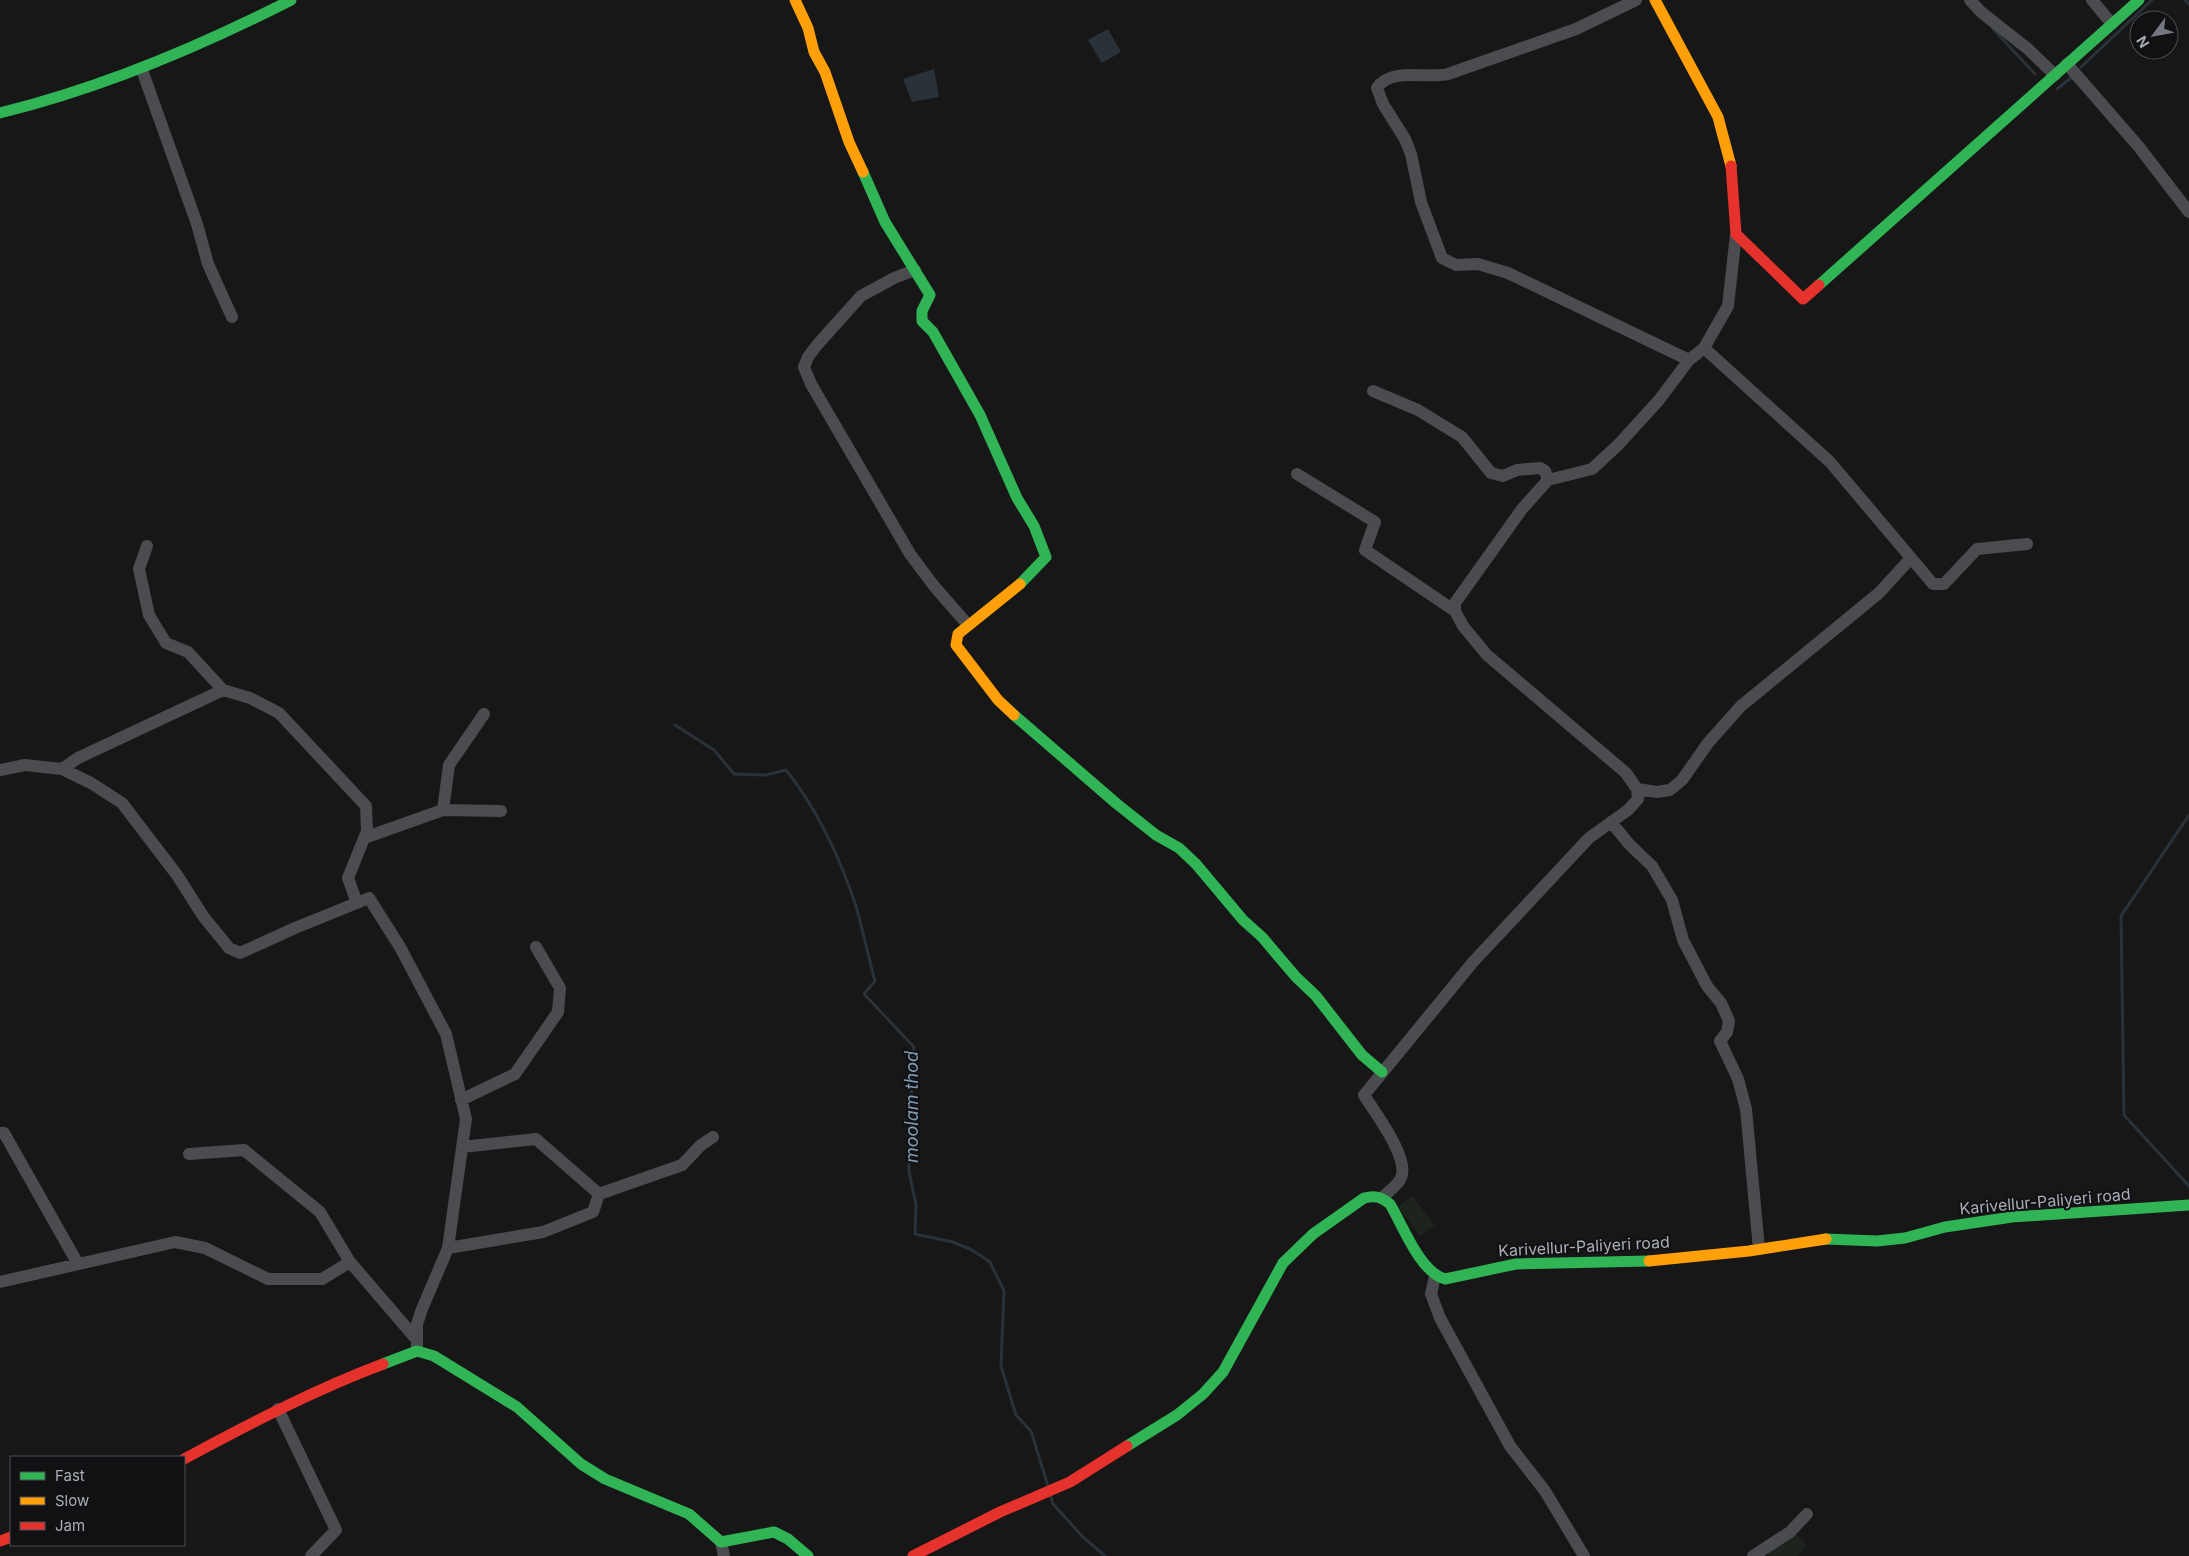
<svg xmlns="http://www.w3.org/2000/svg" width="2189" height="1556" viewBox="0 0 2189 1556" font-family="Inter,sans-serif">
<style>
.green{fill:#1d241e}
.water{fill:#2a3239}
.lines{fill:none;stroke-linecap:round;stroke-linejoin:round}
.stream{stroke:#2a3239;stroke-width:3}
.street{stroke:#4b4c50;stroke-width:12}
.fast{stroke:#30b455;stroke-width:11}
.slow{stroke:#ff9f0a;stroke-width:11}
.jam{stroke:#e5322d;stroke-width:11}
.labels{text-anchor:middle;dominant-baseline:central;stroke-width:4;stroke-linejoin:round;paint-order:stroke}
.street-label{font-size:16px;fill:#a8adb8;stroke:#111113}
.water-label{font-size:18px;font-style:italic;fill:#7f9bb3;stroke:#111113}
</style>
<rect width="100%" height="100%" fill="#171717"/>
<path class="green" d="M1412 1196 1435 1225 1420 1236 1398 1207Z
M1795 1532 1807 1546 1796 1556H1766Z"/>
<path class="water" d="M1108 29 1121 52 1102 63 1088 40Z
M934 69 939 97 912 102 903 79Z"/>
<g class="lines">
<path class="stream" d="M2185 0 2189 4
M1993 29 2035 74
M2081 67 2152 0
M2057 89 2072 77
M675 725 714 750 734 774 766 775 786 770C818 810 840 858 856 906 863 931 868 956 875 981L864 994 914 1047 909 1133V1172L916 1205 915 1234 953 1242 972 1250 990 1262 1004 1291 1001 1366 1016 1415 1031 1431 1048 1486
M2189 815 2121 916 2124 1115 2189 1186
M1051 1497 1053 1504 1083 1537 1105 1556"/>
<path class="street" d="M1636 0 1576 29 1448 74C1429 79 1390 67 1377 88L1383 104 1405 139 1411 154 1421 202 1442 258 1456 265 1478 264 1508 273 1689 360
M1970 0 1981 12 2028 49 2055 75
M2092 0 2112 24
M2067 64 2139 147 2189 212
M142 70 197 224 208 264 232 317
M915 270 894 278 861 296 817 345 808 357 804 367 811 384 910 554 934 586 968 625
M1704 348 1830 462 1933 584H1944L1977 549 2027 544
M1373 391 1418 410 1462 437 1491 473 1503 476 1517 470 1540 468 1545 471 1548 480
M1297 474 1375 522 1365 550 1455 611
M147 546 139 569 149 615 166 643 188 652 223 690 250 698 279 713 366 806 367 831 348 878 357 903
M62 769 78 758 223 690
M0 770 25 765 62 769 91 783 122 803 177 875 203 916 229 948 240 953 295 928 369 898 400 947 446 1034 466 1119 448 1248 422 1309 417 1324V1351
M1637 789 1657 792 1670 790 1682 780 1708 743 1741 706 1879 593 1911 558
M443 810 449 765 484 714
M1611 822 1629 844 1652 866 1672 900 1683 940 1707 986 1721 1003 1729 1021 1727 1032 1720 1041 1738 1079 1746 1109 1759 1249
M364 838 443 810 501 811
M461 1100 515 1074 558 1012 560 988 536 947
M0 1133H4L78 1264
M462 1147 536 1139 599 1194
M189 1154 244 1150 320 1212 350 1262
M1382 1198C1388 1192 1398 1185 1401 1178 1410 1158 1375 1113 1364 1095L1473 962 1589 838 1628 810 1638 799 1637 789 1626 773 1487 655 1463 626 1455 611V603L1522 509 1548 480 1592 469 1618 445 1659 400 1689 360 1704 348 1728 306 1736 234
M448 1248 543 1232 593 1212 599 1194 682 1165 701 1145 713 1137
M1435 1276 1431 1294 1440 1318 1510 1446 1545 1491 1584 1556
M0 1282 175 1242 205 1248 268 1279H322L350 1262 417 1340
M278 1409 336 1530 311 1556
M721 1542 724 1556
M1753 1556 1790 1532 1807 1514"/>
<path class="fast" d="M0 113C102 88 197 48 291 0
M863 172 885 222 930 295 922 311V321L933 332 980 415 1017 498 1034 526 1046 557 1020 584
M1819 285 2139 0
M1014 715 1117 804 1156 835 1179 848 1196 864 1243 920 1262 937 1296 977 1316 996 1362 1055 1382 1072
M1826 1239 1877 1241 1905 1238 1945 1227 2012 1217 2189 1205
M383 1364 417 1351 434 1356 517 1407 581 1464 605 1479 689 1514 721 1542 774 1532 788 1539 808 1556
M1127 1446 1177 1415 1203 1394 1223 1372 1283 1263 1313 1234 1364 1198C1375 1195 1381 1197 1390 1204 1403 1226 1420 1272 1445 1279L1516 1264 1649 1261"/>
<path class="slow" d="M795 0 808 28 814 52 825 72 849 142 863 172
M1655 0 1718 117 1731 166
M1014 715 998 700 956 645 958 634 1020 584
M1649 1261 1749 1251 1826 1239"/>
<path class="jam" d="M1731 166 1736 234 1803 299 1819 285
M184 1459C249 1424 314 1390 383 1364
M0 1541 11 1537
M913 1556 1000 1512 1070 1482 1127 1446"/>
</g>
<g class="labels">
<g class="street-label">
<text transform="translate(2045 1201) rotate(-5)">Karivellur-Paliyeri road</text>
<text transform="translate(1584 1246) rotate(-3)">Karivellur-Paliyeri road</text>
</g>
<g class="water-label">
<text transform="translate(911 1107) rotate(-90)">moolam thod</text>
</g>
</g>
<rect x="10" y="1456" width="175" height="90" fill="#111113" stroke="#4d4f55"/>
<rect x="20" y="1472" width="25" height="8" fill="#30b455" stroke="#4d4f55"/>
<text x="55" y="1481" font-size="15" fill="#a8adb8">Fast</text>
<rect x="20" y="1497" width="25" height="8" fill="#ff9f0a" stroke="#4d4f55"/>
<text x="55" y="1506" font-size="15" fill="#a8adb8">Slow</text>
<rect x="20" y="1522" width="25" height="8" fill="#e5322d" stroke="#4d4f55"/>
<text x="55" y="1531" font-size="15" fill="#a8adb8">Jam</text>
<g transform="translate(2154 35) rotate(238)"><circle r="24" fill="#111113" stroke="#4d4f55"/>
<path d="M0-4L9 19L0 12L-9 19Z" fill="#757880"/>
<text y="-8" font-size="14" font-weight="bold" text-anchor="middle" fill="#a8adb8">N</text>
</g>
</svg>
